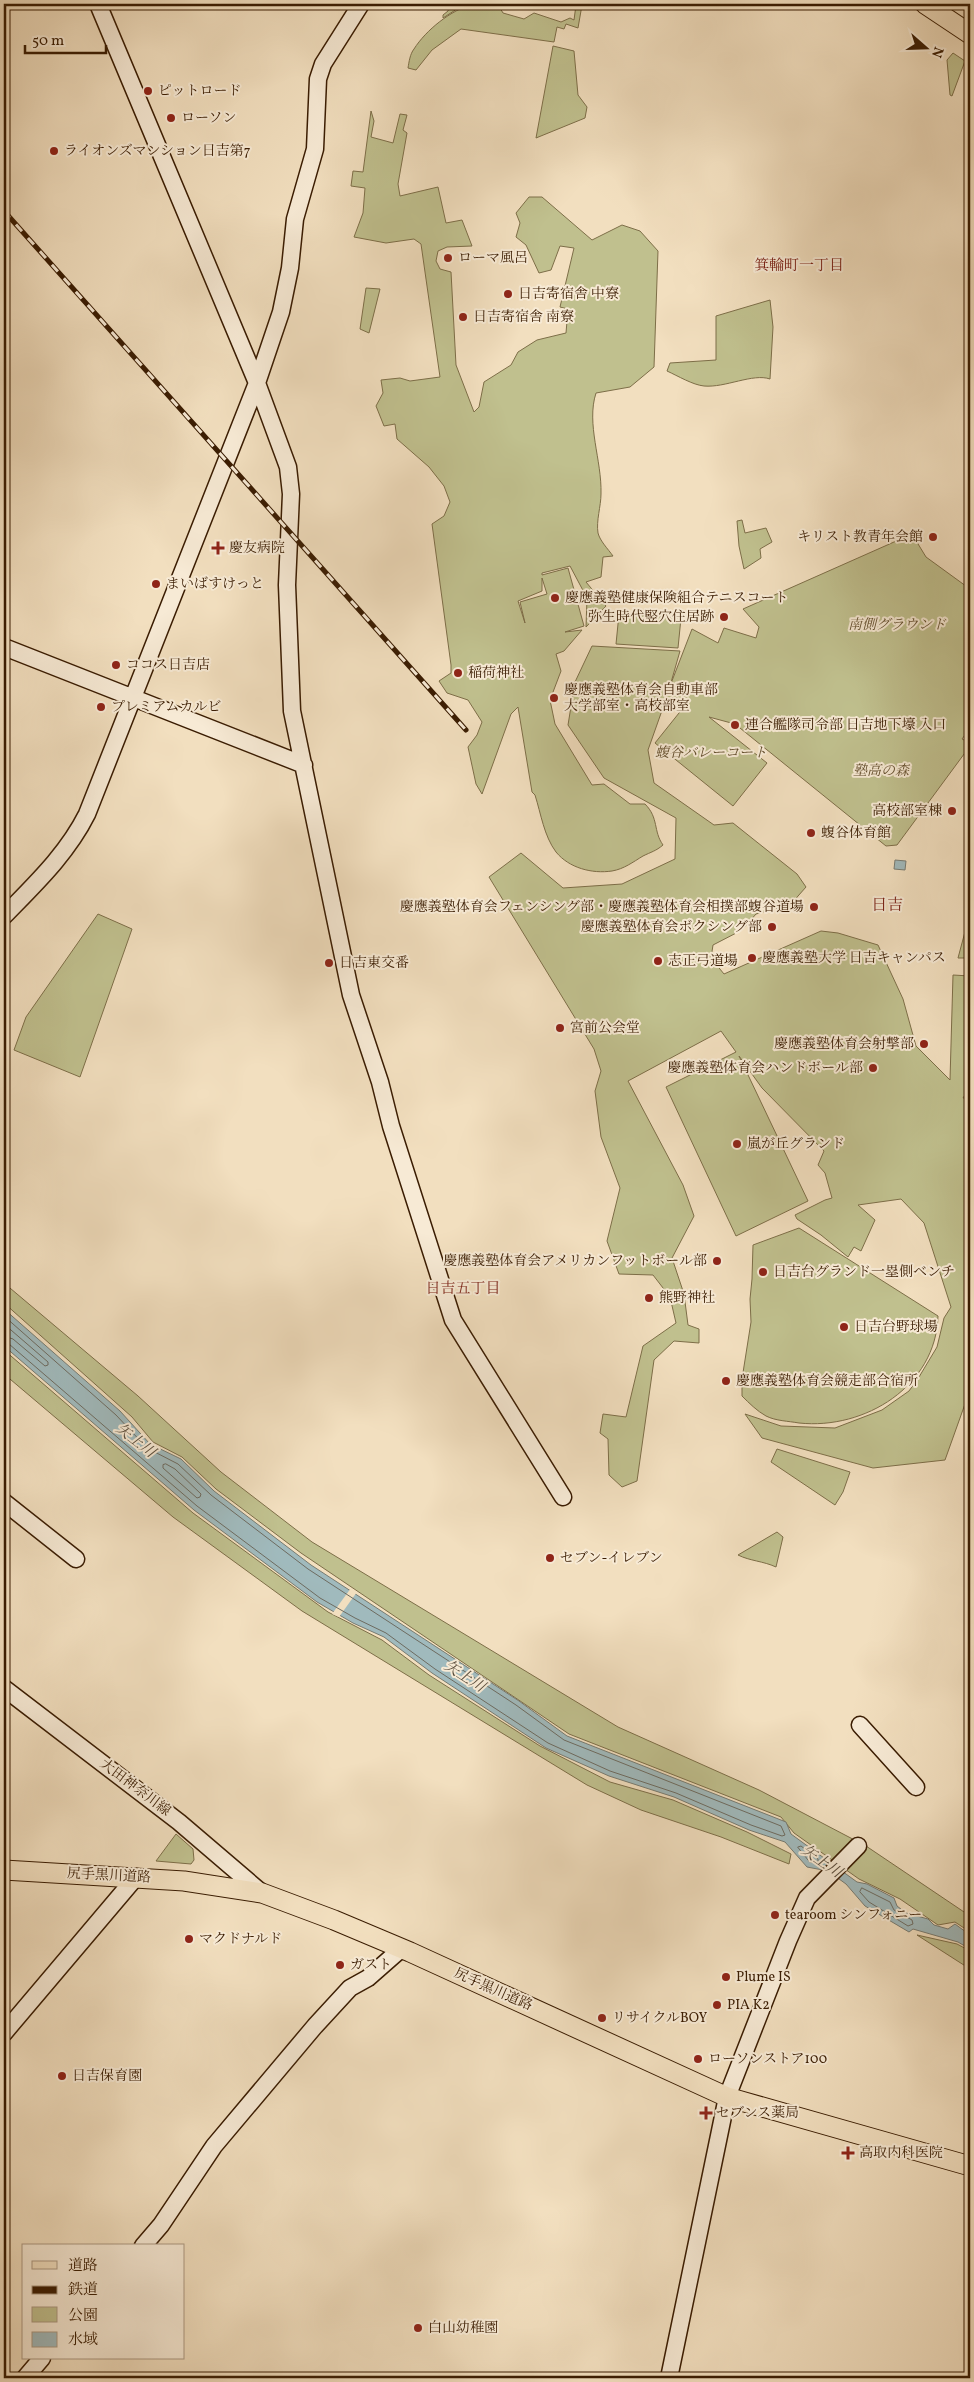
<svg xmlns="http://www.w3.org/2000/svg" width="974" height="2382" viewBox="0 0 974 2382" font-family="Vollkorn,'Noto Serif JP',serif">
<style>
.green{fill:#c0c08e;stroke:#7d6e48;fill-rule:evenodd}
.water{fill:#a0babd;stroke:#777b72}
.pier{fill:#f2dfbf}
.lines{fill:none;stroke-linecap:round;stroke-linejoin:round}
.shore{stroke:#6d6b60;stroke-width:1}
.secondary-casing{stroke:#3a1c02;stroke-width:19}
.primary-casing{stroke:#3a1c02;stroke-width:21}
.secondary{stroke:#f7ead5;stroke-width:16}
.primary{stroke:#f2dfbf;stroke-width:19}
.rail-casing{stroke:#3a1c02;stroke-width:5}
.rail{stroke:#f7ead5;stroke-width:3;stroke-dasharray:9;stroke-linecap:butt}
.poi-dot{fill:#8f2418;stroke:#f7ead5;stroke-width:2}
.labels{text-anchor:middle;dominant-baseline:central;stroke-width:4;stroke-linejoin:round;paint-order:stroke}
.poi-label{font-size:14px;fill:#3a1c02;stroke:#f7ead5;text-anchor:start}
.park-label{font-size:14px;font-style:italic;fill:#624d2c;stroke:#f7ead5}
.street-label{font-size:14px;fill:#3a1c02;stroke:#f7ead5}
.neighbourhood-label{font-size:15px;fill:#7a1f14;stroke:#f7ead5}
.water-label{font-size:15px;font-style:italic;fill:#594b3a;stroke:#f7ead5}
.quarter-label{font-size:16px;fill:#7a1f14;stroke:#f7ead5}
</style>
<rect width="100%" height="100%" fill="#f2dfbf"/>
<filter id="stains"><feTurbulence type="fractalNoise" baseFrequency=".004" numOctaves="4"/><feColorMatrix values="0 0 0 0 .2 0 0 0 0 .09 0 0 0 0 .02 0 0 0 .5 -.17"/></filter>
<radialGradient id="worn" r=".72"><stop offset=".6" stop-color="#630" stop-opacity="0"/><stop offset="1" stop-color="#630" stop-opacity=".3"/></radialGradient>
<path class="green" d="M450 4 463 5 443 18V15L448 11Z
M473 4H505L500 8 503 13 524 19 534 13 561 22 570 18 574 20 576 5H582L578 28 566 24 564 29 557 27 554 42 461 29 432 50 416 70 408 68C409 62 410 54 414 49 426 30 451 10 473 4Z
M553 46 574 51 578 95 587 107 585 118 536 138Z
M953 53 965 61 952 96 950 95 947 60Z
M371 111 374 121 371 137 393 143 400 114 407 115 403 130 407 133 398 184 400 196 438 187 446 223 462 220 472 246 447 247 438 251 436 261 440 269 451 272 456 365 474 412 479 407 484 382 511 365 518 352 537 340 566 333 568 309 560 307 574 248 560 246 551 270 539 273 526 245 516 237 520 223 516 213 529 197H542L592 240 622 225 640 231 658 251 654 367 630 387 596 393C586 424 602 460 601 494 601 506 596 521 598 533 600 541 608 549 613 556L603 557 601 577 586 582 606 606 586 627 587 598 570 566 542 573V575L568 568 584 626 565 632 582 630 564 651 556 654 561 671 550 700 555 724 592 785 604 784 630 804H645C659 818 653 831 663 845 656 851 651 852 643 856 633 862 624 869 612 871 592 874 569 868 556 852 544 836 541 814 535 795L532 792 518 707 511 714 482 794 476 784 468 747 477 735 482 722 468 700 447 693 439 681 451 673V665L432 524 444 516 450 502 444 486 429 467 397 439 395 424 384 426 376 406 383 393 381 380 400 378 410 381 440 377 421 244 414 239 386 243 354 237 363 213 365 188 351 186 353 171 363 172ZM542 578 547 594 520 602 525 623 518 601 542 591Z
M366 288 380 289 369 333 360 329Z
M770 300 773 327 770 379C753 373 725 388 704 386 693 385 678 376 667 371L670 363 716 360V316Z
M742 520 745 533 766 528 772 542 760 549 761 558 744 569 739 546 737 521Z
M912 534 926 557 970 589V728L962 739 970 743V746L897 845 886 846 735 724 709 717 767 763 733 806 655 743 683 708 665 702 648 750 654 783 714 825 733 823 797 874 806 887 791 904 756 914 742 930 713 945 711 958 724 974 821 931 838 933 878 945 903 999 916 1046 950 1080 953 975 970 976V1096L963 1097 970 1108V1390L945 1460 873 1468 762 1438 745 1414 781 1426 835 1428 882 1410 909 1391 919 1377 937 1347 944 1318 951 1307 924 1223 901 1199 858 1205 875 1220 861 1251 854 1247 848 1257 821 1235 797 1219 795 1215 825 1200 832 1198 825 1173 818 1165 824 1151 762 1088 739 1056 808 1201 736 1236 666 1087 736 1052 721 1031 628 1081 683 1185 694 1216 672 1258 684 1294 688 1325 699 1329V1343L674 1341 654 1360 637 1481 622 1487 609 1475 608 1439 600 1433 603 1414 626 1417 643 1346 676 1323 670 1297 653 1275 619 1274 607 1241 620 1188 601 1137 595 1091 601 1071 594 1049 489 877 521 853 563 888 622 884 675 859 676 818 604 778 568 725 575 682 592 646 680 651 670 686 692 629 718 643 724 628 756 638 759 627 743 609Z
M619 614 681 618 678 648 616 644Z
M970 913V958H958Z
M98 914 132 929 80 1077 14 1050 26 1017Z
M799 1228 938 1316C936 1386 865 1430 799 1423 788 1421 776 1421 766 1416 757 1411 749 1403 742 1396V1379L751 1322 750 1299 752 1279 753 1245Z
M4 1283 138 1396 221 1472 312 1542 618 1727 759 1790 866 1846 970 1916V1932L955 1922 938 1925 900 1899 859 1879 794 1833 781 1817 569 1734 301 1553 216 1489 182 1457 153 1442 132 1417 4 1303Z
M4 1350 193 1513 328 1612 382 1640 429 1675 540 1746 610 1782 673 1800 747 1832 791 1854 789 1864 721 1837 641 1810 587 1785 302 1611 173 1517 4 1374Z
M777 1449 850 1472 843 1492 835 1505 771 1462Z
M777 1532 783 1537 776 1567C763 1561 750 1561 738 1555Z
M176 1834 193 1849 194 1860 191 1864 156 1861Z
M917 1935 957 1944 970 1951V1969Z"/>
<path class="water" d="M895 860 906 861 905 870 894 869Z
M4 1309 120 1411 150 1444 181 1459 214 1491 311 1565 519 1701 567 1736 786 1822 791 1834 857 1882 867 1884 894 1898 897 1906 906 1913 928 1919 934 1925 948 1929 955 1924 970 1935V1949L958 1942 913 1929 909 1932 865 1906 846 1884 828 1871 807 1867 785 1842 749 1830 674 1797 609 1776 546 1748 432 1673 384 1637 353 1623 317 1602 194 1510 4 1346Z"/>
<path class="pier" d="M351 1588 357 1592 339 1617 332 1614Z"/>
<g class="lines">
<path class="shore" d="M4 1316 116 1415 147 1448 178 1464 211 1495 308 1569 516 1705 564 1740 781 1826 785 1835 782 1836 751 1825 676 1793 610 1771 548 1743 435 1669 386 1633 355 1618 320 1598 197 1506 9 1344 4 1343
M4 1324 48 1362V1365L45 1366 13 1339 4 1336
M166 1464 175 1469 201 1494 200 1497 197 1498 163 1468V1465Z
M798 1847 801 1846 818 1859V1863L810 1862Z
M862 1888 890 1902 894 1910 912 1920 913 1924 908 1926 869 1902 860 1892Z"/>
<g class="secondary-casing">
<path id="secondary" d="M98 4 257 383 288 467 291 494 287 585 292 711 351 995 380 1082 391 1126 453 1320 563 1497
M4 647 304 765
M4 916C35 884 67 854 87 814L257 383 281 312 290 268 295 219 315 149 318 79 323 64 361 4
M4 1502 76 1559
M4 1688 179 1822 262 1893
M860 1725 916 1787
M4 2033 136 1877
M143 2246 161 2225 214 2146 315 2026 350 1988 368 1978 401 1949
M25 2378 42 2358
M669 2378 727 2097 788 1941 807 1898 858 1846"/>
</g>
<g class="primary-casing">
<path id="primary" d="M925 4 970 34
M4 1870 184 1881 262 1893 334 1920 410 1952 727 2097 970 2166"/>
</g>
<use href="#secondary" class="secondary"/>
<use href="#primary" class="primary"/>
<g class="rail-casing">
<path id="rail" d="M4 211 466 730"/>
</g>
<use href="#rail" class="rail"/>
</g>
<g class="poi-dot">
<circle cx="148" cy="91" r="5"/>
<circle cx="171" cy="118" r="5"/>
<circle cx="54" cy="151" r="5"/>
<circle cx="448" cy="258" r="5"/>
<circle cx="508" cy="294" r="5"/>
<circle cx="463" cy="317" r="5"/>
<circle cx="933" cy="537" r="5"/>
<path d="M215.5 540.5h5v5h5v5h-5v5h-5v-5h-5v-5h5z"/>
<circle cx="156" cy="584" r="5"/>
<circle cx="555" cy="598" r="5"/>
<circle cx="724" cy="617" r="5"/>
<circle cx="116" cy="665" r="5"/>
<circle cx="458" cy="673" r="5"/>
<circle cx="554" cy="698" r="5"/>
<circle cx="101" cy="707" r="5"/>
<circle cx="735" cy="725" r="5"/>
<circle cx="952" cy="811" r="5"/>
<circle cx="811" cy="833" r="5"/>
<circle cx="814" cy="907" r="5"/>
<circle cx="772" cy="927" r="5"/>
<circle cx="752" cy="958" r="5"/>
<circle cx="658" cy="961" r="5"/>
<circle cx="329" cy="963" r="5"/>
<circle cx="560" cy="1028" r="5"/>
<circle cx="924" cy="1044" r="5"/>
<circle cx="873" cy="1068" r="5"/>
<circle cx="737" cy="1144" r="5"/>
<circle cx="717" cy="1261" r="5"/>
<circle cx="763" cy="1272" r="5"/>
<circle cx="649" cy="1298" r="5"/>
<circle cx="844" cy="1327" r="5"/>
<circle cx="726" cy="1381" r="5"/>
<circle cx="550" cy="1558" r="5"/>
<circle cx="775" cy="1915" r="5"/>
<circle cx="189" cy="1939" r="5"/>
<circle cx="340" cy="1965" r="5"/>
<circle cx="726" cy="1977" r="5"/>
<circle cx="717" cy="2005" r="5"/>
<circle cx="602" cy="2018" r="5"/>
<circle cx="698" cy="2059" r="5"/>
<circle cx="62" cy="2076" r="5"/>
<path d="M703.5 2105.5h5v5h5v5h-5v5h-5v-5h-5v-5h5z"/>
<path d="M845.5 2145.5h5v5h5v5h-5v5h-5v-5h-5v-5h5z"/>
<circle cx="418" cy="2328" r="5"/>
</g>
<g class="labels">
<g class="poi-label">
<text x="158" y="91">ピットロード</text>
<text x="181" y="118">ローソン</text>
<text x="64" y="151">ライオンズマンション日吉第7</text>
<text x="458" y="258">ローマ風呂</text>
<text x="518" y="294">日吉寄宿舎 中寮</text>
<text x="473" y="317">日吉寄宿舎 南寮</text>
<text x="923" y="537" text-anchor="end">キリスト教青年会館</text>
<text x="229" y="548">慶友病院</text>
<text x="166" y="584">まいばすけっと</text>
<text x="565" y="598">慶應義塾健康保険組合テニスコート</text>
<text x="714" y="617" text-anchor="end">弥生時代竪穴住居跡</text>
<text x="126" y="665">ココス日吉店</text>
<text x="468" y="673">稲荷神社</text>
<text x="564" y="690">慶應義塾体育会自動車部<tspan x="564" dy="16">大学部室・高校部室</tspan></text>
<text x="111" y="707">プレミアムカルビ</text>
<text x="745" y="725">連合艦隊司令部 日吉地下壕 入口</text>
<text x="942" y="811" text-anchor="end">高校部室棟</text>
<text x="821" y="833">蝮谷体育館</text>
<text x="804" y="907" text-anchor="end">慶應義塾体育会フェンシング部・慶應義塾体育会相撲部蝮谷道場</text>
<text x="762" y="927" text-anchor="end">慶應義塾体育会ボクシング部</text>
<text x="762" y="958">慶應義塾大学 日吉キャンパス</text>
<text x="668" y="961">志正弓道場</text>
<text x="339" y="963">日吉東交番</text>
<text x="570" y="1028">宮前公会堂</text>
<text x="914" y="1044" text-anchor="end">慶應義塾体育会射撃部</text>
<text x="863" y="1068" text-anchor="end">慶應義塾体育会ハンドボール部</text>
<text x="747" y="1144">嵐が丘グランド</text>
<text x="707" y="1261" text-anchor="end">慶應義塾体育会アメリカンフットボール部</text>
<text x="773" y="1272">日吉台グランド一塁側ベンチ</text>
<text x="659" y="1298">熊野神社</text>
<text x="854" y="1327">日吉台野球場</text>
<text x="736" y="1381">慶應義塾体育会競走部合宿所</text>
<text x="560" y="1558">セブン-イレブン</text>
<text x="785" y="1915">tearoom シンフォニー</text>
<text x="199" y="1939">マクドナルド</text>
<text x="350" y="1965">ガスト</text>
<text x="736" y="1977">Plume IS</text>
<text x="727" y="2005">PIA K2</text>
<text x="612" y="2018">リサイクルBOY</text>
<text x="708" y="2059">ローソンストア100</text>
<text x="72" y="2076">日吉保育園</text>
<text x="716" y="2113">セブンス薬局</text>
<text x="859" y="2153">高取内科医院</text>
<text x="428" y="2328">白山幼稚園</text>
</g>
<g class="park-label">
<text x="897" y="625">南側グラウンド</text>
<text x="711" y="753">蝮谷バレーコート</text>
<text x="881" y="771">塾高の森</text>
</g>
<g class="street-label">
<text transform="translate(135 1788) rotate(37)">大田神奈川線</text>
<text transform="translate(109 1876) rotate(3)">尻手黒川道路</text>
<text transform="translate(493 1990) rotate(24)">尻手黒川道路</text>
</g>
<g class="neighbourhood-label">
<text x="799" y="266">箕輪町一丁目</text>
<text x="463" y="1289">日吉五丁目</text>
</g>
<g class="water-label">
<text transform="translate(135 1441) rotate(38)">矢上川</text>
<text transform="translate(464 1677) rotate(33)">矢上川</text>
<text transform="translate(821 1862) rotate(35)">矢上川</text>
</g>
<g class="quarter-label">
<text x="887" y="906">日吉</text>
</g>
</g>
<rect width="974" height="2382" fill="none" stroke="#f2dfbf" stroke-width="20"/>
<rect x="5" y="5" width="964" height="2372" fill="none" stroke="#3a1c02" stroke-width="2.5"/>
<rect x="10" y="10" width="954" height="2362" fill="none" stroke="#3a1c02"/>
<rect x="22" y="2244" width="162" height="115" fill="#f7ead5" stroke="#ab9881"/>
<rect x="32" y="2261" width="25" height="8" fill="#f2dfbf" stroke="#ab9881"/>
<text x="68" y="2270" font-size="15" fill="#3a1c02">道路</text>
<rect x="32" y="2286" width="25" height="8" fill="#3a1c02" stroke="#ab9881"/>
<text x="68" y="2294" font-size="15" fill="#3a1c02">鉄道</text>
<rect x="32" y="2307" width="25" height="15" fill="#c0c08e" stroke="#ab9881"/>
<text x="68" y="2320" font-size="15" fill="#3a1c02">公園</text>
<rect x="32" y="2332" width="25" height="15" fill="#a0babd" stroke="#ab9881"/>
<text x="68" y="2344" font-size="15" fill="#3a1c02">水域</text>
<g transform="translate(926 48) rotate(110)" stroke="#f7ead5" stroke-width="4" paint-order="stroke">
<path d="M0-4L9 19L0 12L-9 19Z" fill="#3a1c02"/>
<text y="-8" font-size="14" font-weight="bold" text-anchor="middle" fill="#3a1c02">N</text>
</g>
<path d="M25 45v8h81v-8" fill="none" stroke="#3a1c02" stroke-width="2.5"/>
<text x="32" y="45" font-size="15" fill="#3a1c02" stroke="#f7ead5" stroke-width="4" paint-order="stroke">50 m</text>
<rect width="100%" height="100%" filter="url(#stains)"/>
<rect width="100%" height="100%" fill="url(#worn)"/>
</svg>
